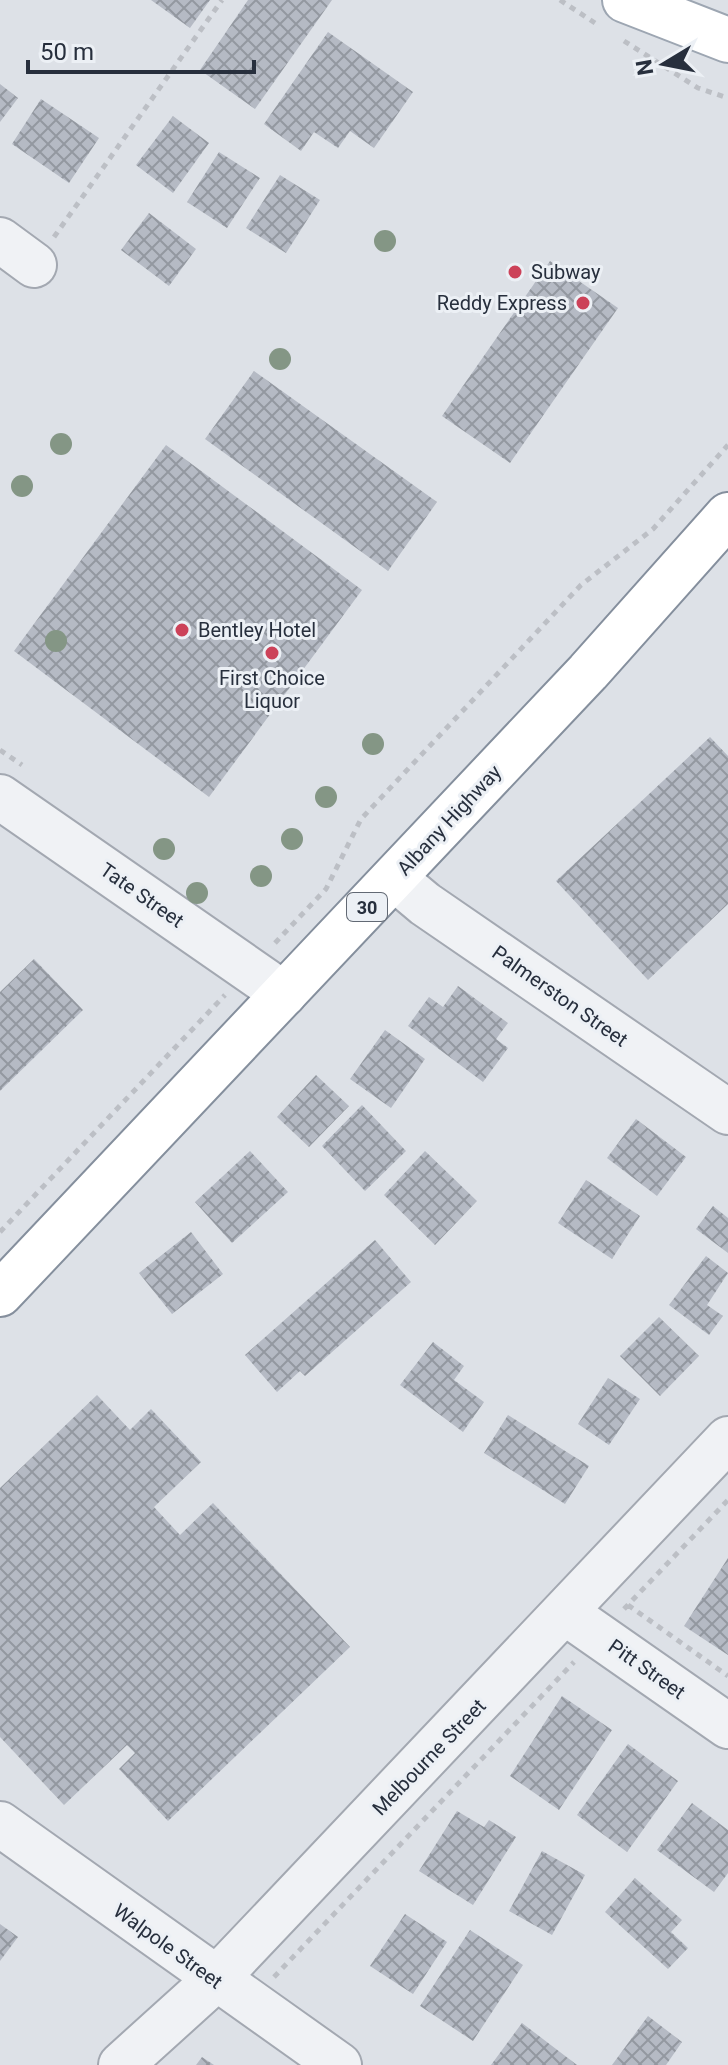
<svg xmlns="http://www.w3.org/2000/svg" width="728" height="2065" viewBox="0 0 728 2065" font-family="Roboto,sans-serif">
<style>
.building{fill:url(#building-cross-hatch)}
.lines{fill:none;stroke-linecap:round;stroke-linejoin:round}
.minor-casing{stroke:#a3a8b1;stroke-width:48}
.major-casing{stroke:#9da6b2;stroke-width:48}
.highway-casing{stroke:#858f9d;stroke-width:48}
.path{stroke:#bcbfc5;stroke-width:5;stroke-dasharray:6 6;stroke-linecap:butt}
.minor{stroke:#f0f2f5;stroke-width:44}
.major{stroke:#fff;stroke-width:44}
.highway{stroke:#fff;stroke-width:44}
.tree{fill:#849685}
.poi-dot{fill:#cc4259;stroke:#ecf0f5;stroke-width:3}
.labels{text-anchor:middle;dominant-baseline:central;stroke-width:6;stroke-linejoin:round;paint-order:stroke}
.shield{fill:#ecf0f5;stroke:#626974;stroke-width:2}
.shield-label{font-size:18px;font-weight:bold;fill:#272f3d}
.poi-label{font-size:20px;fill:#272f3d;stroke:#ecf0f5;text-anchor:start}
.street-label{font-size:20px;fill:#272f3d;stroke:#ecf0f5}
</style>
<defs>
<pattern id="building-cross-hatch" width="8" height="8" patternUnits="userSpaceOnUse" patternTransform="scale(2)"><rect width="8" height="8" fill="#b5bac4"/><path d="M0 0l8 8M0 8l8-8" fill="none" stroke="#9398a0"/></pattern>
</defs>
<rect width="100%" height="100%" fill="#dde1e7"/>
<path class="building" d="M151 0H210L190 28Z
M248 0H332L255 109 200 70Z
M328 32 413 92 374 148 350 131 338 148 314 132 301 151 264 124Z
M0 84 18 98 0 122Z
M41 99 99 138 69 183 12 144Z
M173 116 209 143 173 193 136 165Z
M219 152 260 178 227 228 187 202Z
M280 175 320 200 286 253 246 228Z
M149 213 196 249 169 286 121 250Z
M550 261 618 308 510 463 442 416Z
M254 371 437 502 388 571 205 439Z
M166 445 362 590 209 797 14 651Z
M710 737 728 756V904L648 980 556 881Z
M34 959 83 1010 0 1091V992Z
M458 986 508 1023 496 1039 508 1048 483 1082 408 1026 429 997 443 1007Z
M385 1030 425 1059 391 1108 350 1079Z
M316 1075 349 1106 309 1147 277 1117Z
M362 1105 406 1151 365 1191 322 1146Z
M636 1119 686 1157 657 1196 607 1158Z
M250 1151 288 1192 232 1243 195 1202Z
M425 1151 477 1201 435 1245 384 1195Z
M586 1180 640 1216 612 1259 558 1223Z
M713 1206 728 1218V1253L696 1229Z
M191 1232 223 1274 172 1314 139 1273Z
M375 1240 411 1282 305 1376 300 1371 277 1392 245 1355Z
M706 1256 728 1273 707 1305 723 1316 709 1335 669 1305Z
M659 1317 699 1356 660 1396 620 1356Z
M433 1342 464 1366 454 1380 484 1402 463 1432 400 1385Z
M608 1378 640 1399 609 1445 578 1424Z
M97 1395 130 1430 151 1409 201 1462 154 1507 180 1535 213 1503 350 1647 168 1821 119 1769 135 1753 127 1745 64 1805 0 1737V1488Z
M508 1415 589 1466 565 1504 484 1453Z
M728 1558V1655L684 1626Z
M562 1696 612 1730 559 1810 510 1776Z
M628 1744 678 1781 627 1852 577 1815Z
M692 1803 728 1830V1873L714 1892 657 1850Z
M457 1811 484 1827 489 1820 516 1837 473 1905 419 1871Z
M542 1851 585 1875 552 1935 509 1911Z
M635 1878 682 1920 671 1932 688 1948 668 1969 605 1912Z
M405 1914 447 1942 413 1994 370 1966Z
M0 1924 18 1937 0 1961Z
M470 1930 523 1965 473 2041 420 2006Z
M648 2016 682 2042 666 2065H612Z
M522 2023 577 2065H491Z
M202 2057 214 2065H196Z"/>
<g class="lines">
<g class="minor-casing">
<path id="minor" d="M0 240 34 265
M0 797 284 994
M394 878 425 904 728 1112
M566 1613 728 1726
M0 1824 339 2065
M121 2065 215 1980 728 1439"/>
</g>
<g class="major-casing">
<path id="major" d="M625 0 728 40"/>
</g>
<g class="highway-casing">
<path id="highway" d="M0 1294 588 672 728 515"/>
</g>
<path class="path" d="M560 0 595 23
M624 41 698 88 728 98
M54 237 222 0
M0 750 22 765
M275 943 326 889 361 819 581 585 653 529 728 445
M0 1232 225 995
M628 1605 728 1676
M624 1609 728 1500
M274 1977 574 1662"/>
<use href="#minor" class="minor"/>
<use href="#major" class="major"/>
<use href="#highway" class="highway"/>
</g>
<g class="tree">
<circle cx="385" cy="241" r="11"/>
<circle cx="280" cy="359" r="11"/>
<circle cx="61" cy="444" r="11"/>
<circle cx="22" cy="486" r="11"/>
<circle cx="56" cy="641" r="11"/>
<circle cx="373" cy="744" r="11"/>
<circle cx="326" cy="797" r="11"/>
<circle cx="292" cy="839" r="11"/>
<circle cx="164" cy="849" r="11"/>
<circle cx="261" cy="876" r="11"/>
<circle cx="197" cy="893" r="11"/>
</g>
<g class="poi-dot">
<circle cx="515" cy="272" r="8"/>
<circle cx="583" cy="303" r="8"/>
<circle cx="182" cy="630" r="8"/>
<circle cx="272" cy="653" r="8"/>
</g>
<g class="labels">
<rect class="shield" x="347" y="893" width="40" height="28" rx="6"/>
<g class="shield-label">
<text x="367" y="907">30</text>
</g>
<g class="poi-label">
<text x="531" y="272">Subway</text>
<text x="567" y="303" text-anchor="end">Reddy Express</text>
<text x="198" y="630">Bentley Hotel</text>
<text x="272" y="678" text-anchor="middle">First Choice<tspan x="272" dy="23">Liquor</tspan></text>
</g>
<g class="street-label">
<text transform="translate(449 820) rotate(-47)">Albany Highway</text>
<text transform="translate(142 895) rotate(35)">Tate Street</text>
<text transform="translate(560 996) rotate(35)">Palmerston Street</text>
<text transform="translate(647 1669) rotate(35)">Pitt Street</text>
<text transform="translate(429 1757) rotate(-46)">Melbourne Street</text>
<text transform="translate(168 1946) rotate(36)">Walpole Street</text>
</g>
</g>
<g transform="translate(664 64) rotate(260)" stroke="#ecf0f5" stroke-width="6" paint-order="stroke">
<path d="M0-6L14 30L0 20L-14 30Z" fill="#272f3d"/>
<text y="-12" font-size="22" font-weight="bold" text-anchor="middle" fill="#272f3d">N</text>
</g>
<path d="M28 60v12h226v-12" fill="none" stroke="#272f3d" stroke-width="4"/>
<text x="40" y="60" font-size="24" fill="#272f3d" stroke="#ecf0f5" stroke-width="6" paint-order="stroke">50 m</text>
</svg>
